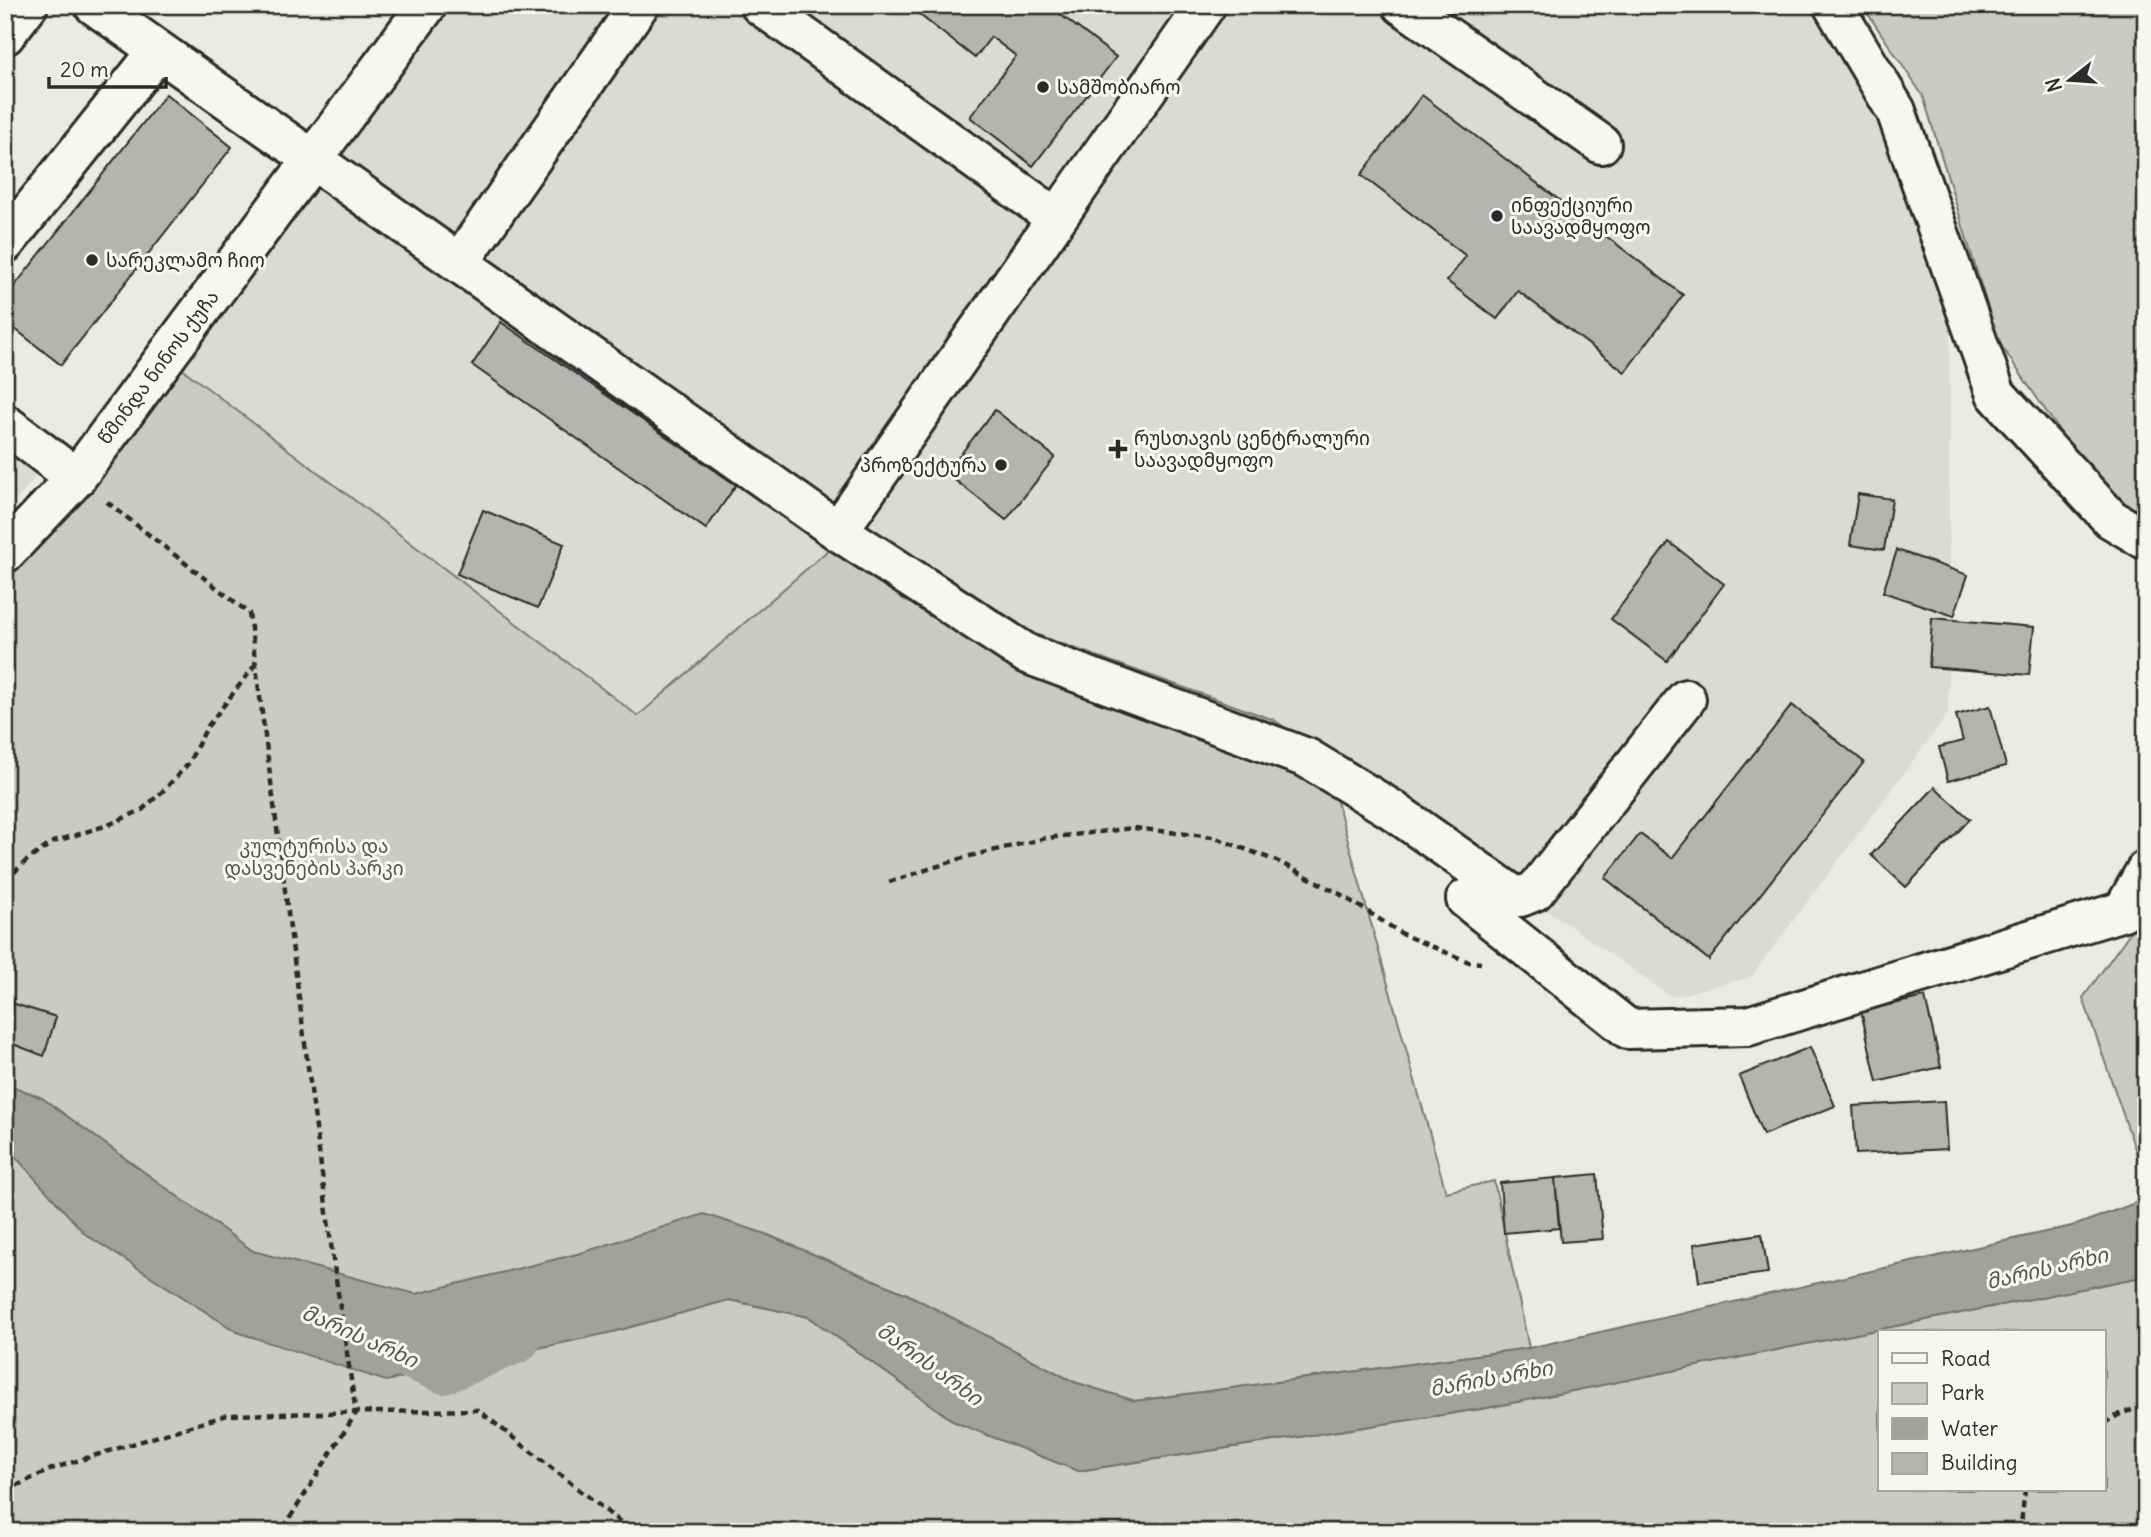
<svg xmlns="http://www.w3.org/2000/svg" width="2151" height="1537" viewBox="0 0 2151 1537" font-family="Delius,'Noto Sans Georgian',sans-serif">
<style>
.built{fill:#dadad6}
.green{fill:#cacac7;stroke:#7a7a79;stroke-width:2;fill-rule:evenodd}
.water{fill:#a1a19e;stroke:#727270;stroke-width:2}
.lines{fill:none;stroke-linecap:round;stroke-linejoin:round}
.canal{stroke:#a1a19e;stroke-width:42}
.building{fill:#b4b4b1;stroke:#2b2b2b;stroke-width:2}
.minor-casing{stroke:#2b2b2b;stroke-width:44}
.path{stroke:#2b2b2b;stroke-width:4.5;stroke-dasharray:7 5;stroke-linecap:butt}
.minor{stroke:#f6f6f2;stroke-width:38}
.poi-dot{fill:#2b2b2b;stroke:#f6f6f2;stroke-width:2.5}
.labels{text-anchor:middle;dominant-baseline:central;stroke-width:6;stroke-linejoin:round;paint-order:stroke}
.poi-label{font-size:19px;fill:#2b2b2b;stroke:#f6f6f2;text-anchor:start}
.street-label{font-size:19px;fill:#2b2b2b;stroke:#f6f6f2}
.park-label{font-size:19px;fill:#535352;stroke:#f6f6f2}
.water-label{font-size:21px;font-style:italic;fill:#545453;stroke:#f6f6f2}
</style>
<rect width="100%" height="100%" fill="#eaeae6"/>
<filter id="ink" filterUnits="userSpaceOnUse"><feTurbulence type="fractalNoise" baseFrequency=".0143" numOctaves="2"/><feDisplacementMap in="SourceGraphic" scale="14" xChannelSelector="R" yChannelSelector="G"/><feConvolveMatrix kernelMatrix="1 2 1 2 8 2 1 2 1" color-interpolation-filters="sRGB"/></filter>
<g filter="url(#ink)">
<path class="built" d="M444 5H1817L1884 117 1950 321 1948 714 1751 977 1672 997 1274 720 1021 629 849 533 639 716 177 365Z
M5 438 43 467 5 515Z"/>
<path class="green" d="M1862 5H2146V518L2098 487 1998 341 1923 96Z
M177 365 638 716 849 532 1021 629 1274 720 1324 755 1446 1192 1494 1181 1529 1348 1135 1401 1074 1382 907 1294 763 1233 613 1331 729 1300 809 1317 955 1422 1078 1471 1487 1408 2146 1276V1532H5V582ZM1880 1332H2104V1490H1880Z
M2146 910V1181L2083 998Z"/>
<path class="water" d="M5 1083 42 1098 253 1251 416 1294 581 1253 704 1214 763 1233 907 1294 1074 1382 1135 1401 1529 1348 2076 1225 2146 1199V1276L1487 1408 1078 1471 955 1422 809 1317 729 1300 613 1332 386 1381 237 1332 85 1234 14 1155 5 1154Z"/>
<g class="lines">
<path class="canal" d="M386 1348 444 1373 518 1342"/>
</g>
<path class="building" d="M907 5H1048L1116 57 1033 166 970 117 1016 56 991 37 975 58Z
M166 94 232 147 61 365 5 321V298Z
M1422 95 1683 295 1625 372 1518 291 1497 319 1447 281 1466 256 1361 175Z
M501 322 736 485 706 529 472 365Z
M995 410 1055 457 1006 520 946 473Z
M1858 494 1892 499 1884 550 1850 545Z
M483 510 564 544 538 608 457 574Z
M1669 542 1724 584 1667 661 1611 619Z
M1897 550 1968 575 1954 616 1883 592Z
M1932 618 2034 627 2029 675 1929 667Z
M1792 705 1864 762 1709 960 1605 878 1640 834 1672 858Z
M1990 706 2006 766 1948 781 1939 747 1963 741 1956 715Z
M1935 787 1970 819 1906 887 1871 855Z
M1925 997 1941 1067 1877 1082 1861 1011Z
M5 1001 56 1017 44 1056 5 1041Z
M1810 1047 1835 1106 1763 1135 1739 1076Z
M1944 1101 1947 1149 1856 1154 1853 1106Z
M1597 1174 1603 1239 1561 1242 1555 1178Z
M1555 1178 1559 1228 1504 1233 1500 1183Z
M1762 1234 1768 1273 1699 1282 1694 1244Z"/>
<g class="lines">
<g class="minor-casing">
<path id="minor" d="M94 5 838 531 1206 5
M760 5 1056 218
M1402 5 1601 144
M1833 5 1896 111 1996 394 2111 519 2146 540
M5 35 28 5
M5 243 158 51
M459 263 639 5
M5 424 76 478
M838 531 1027 654 1307 758 1391 809 1510 893 1520 897 1535 891 1686 699
M5 553 76 478 427 5
M1466 899 1628 1029 1748 1026 2123 911 2146 870"/>
</g>
<path class="path" d="M107 502 249 613 333 1259 356 1413 281 1532
M5 881 25 862 53 842 108 825 142 810 165 789 188 764 207 727 255 665
M889 882 966 857 1046 838 1134 828 1213 837 1279 862 1340 894 1404 935 1469 962 1481 963
M2104 1423 2122 1413 2146 1406
M5 1491 54 1468 227 1415 478 1410 633 1532
M2020 1532 2025 1490"/>
<use href="#minor" class="minor"/>
</g>
</g>
<g class="poi-dot">
<circle cx="1043" cy="87" r="7"/>
<circle cx="1497" cy="216" r="7"/>
<circle cx="92" cy="260" r="7"/>
<path d="M1114.5 438.5h7v7h7v7h-7v7h-7v-7h-7v-7h7z"/>
<circle cx="1001" cy="465" r="7"/>
</g>
<g class="labels">
<g class="poi-label">
<text x="1057" y="87">სამშობიარო</text>
<text x="1511" y="205">ინფექციური<tspan x="1511" dy="22">საავადმყოფო</tspan></text>
<text x="106" y="260">სარეკლამო ჩიო</text>
<text x="1134" y="438">რუსთავის ცენტრალური<tspan x="1134" dy="22">საავადმყოფო</tspan></text>
<text x="987" y="465" text-anchor="end">პროზექტურა</text>
</g>
<g class="street-label">
<text transform="translate(158 367) rotate(-53)">წმინდა ნინოს ქუჩა</text>
</g>
<g class="park-label">
<text x="314" y="846">კულტურისა და<tspan x="314" dy="22">დასვენების პარკი</tspan></text>
</g>
<g class="water-label">
<text transform="translate(2047 1268) rotate(-13)">მარის არხი</text>
<text transform="translate(360 1336) rotate(24)">მარის არხი</text>
<text transform="translate(930 1364) rotate(36)">მარის არხი</text>
<text transform="translate(1491 1378) rotate(-10)">მარის არხი</text>
</g>
</g>
<rect width="2151" height="1537" fill="none" stroke="#f6f6f2" stroke-width="28"/>
<rect x="14" y="14" width="2123" height="1509" fill="none" stroke="#2b2b2b" stroke-width="2.5" filter="url(#ink)"/>
<rect x="1878" y="1330" width="228" height="161" fill="#f6f6f2" stroke="#a5a5a2" stroke-width="2"/>
<rect x="1892" y="1353" width="35" height="10" fill="#f6f6f2" stroke="#a5a5a2" stroke-width="2"/>
<text x="1941" y="1366" font-size="21" fill="#2b2b2b">Road</text>
<rect x="1892" y="1383" width="35" height="21" fill="#cacac7" stroke="#a5a5a2" stroke-width="2"/>
<text x="1941" y="1400" font-size="21" fill="#2b2b2b">Park</text>
<rect x="1892" y="1418" width="35" height="21" fill="#a1a19e" stroke="#a5a5a2" stroke-width="2"/>
<text x="1941" y="1436" font-size="21" fill="#2b2b2b">Water</text>
<rect x="1892" y="1453" width="35" height="21" fill="#b4b4b1" stroke="#a5a5a2" stroke-width="2"/>
<text x="1941" y="1470" font-size="21" fill="#2b2b2b">Building</text>
<g transform="translate(2070 80) rotate(253)" stroke="#f6f6f2" stroke-width="5" paint-order="stroke">
<path d="M0-5L12 26L0 18L-12 26Z" fill="#2b2b2b"/>
<text y="-10" font-size="19" font-weight="bold" text-anchor="middle" fill="#2b2b2b">N</text>
</g>
<path d="M49 77v10h117v-10" fill="none" stroke="#2b2b2b" stroke-width="3.5"/>
<text x="60" y="77" font-size="21" fill="#2b2b2b" stroke="#f6f6f2" stroke-width="5" paint-order="stroke">20 m</text>
</svg>
